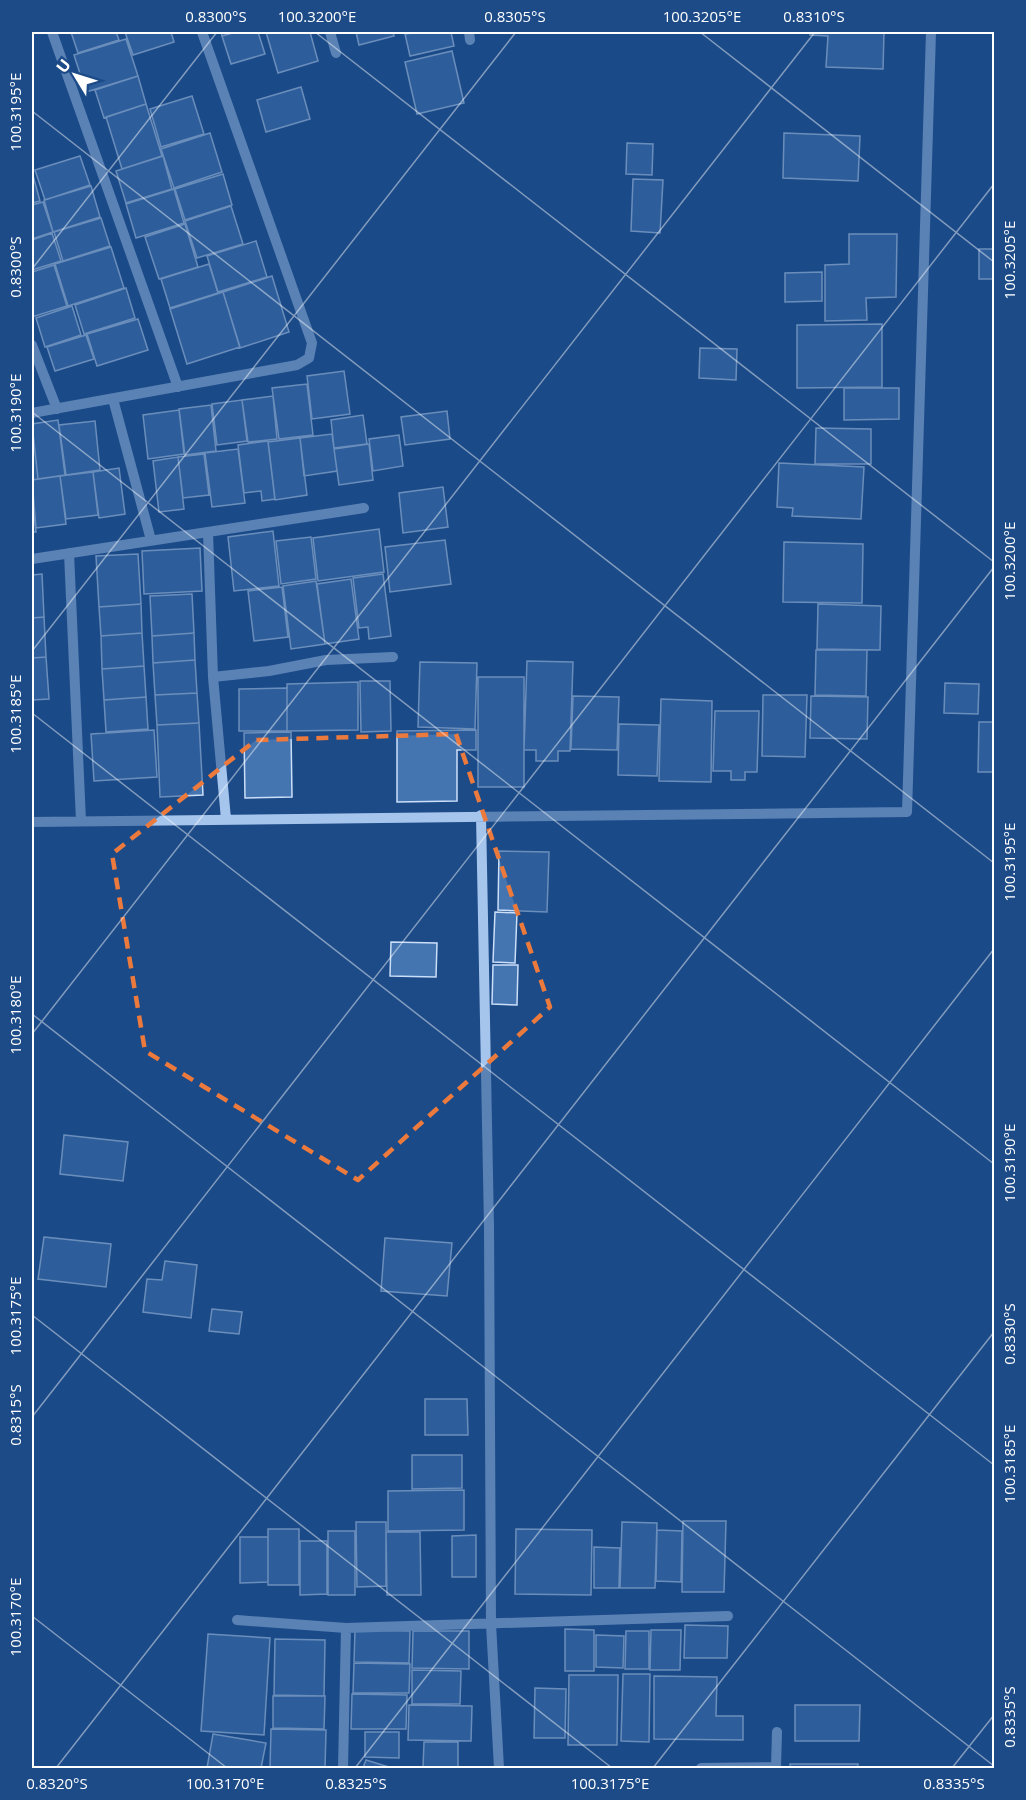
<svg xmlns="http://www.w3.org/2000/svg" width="1026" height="1800" viewBox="0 0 1026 1800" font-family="'Open Sans',sans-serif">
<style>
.building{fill:#4475b1;stroke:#cbdff9;stroke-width:1.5}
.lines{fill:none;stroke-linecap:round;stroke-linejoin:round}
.minor{stroke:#a6c5ec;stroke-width:10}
.marked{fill:none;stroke:#ed7a3d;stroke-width:4.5;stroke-dasharray:12 8;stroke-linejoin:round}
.ticks{fill:none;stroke:#fff;stroke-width:1.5;stroke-opacity:0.45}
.neatline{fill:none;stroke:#fff;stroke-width:2}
.ticks-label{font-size:15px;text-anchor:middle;fill:#fff}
</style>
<rect width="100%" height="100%" fill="#1c4b88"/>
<path class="building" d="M71 32H116L119 40 78 53Z
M125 32H171L174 42 133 55Z
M221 32H236L222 36Z
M236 32H258L265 54 231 64 222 36Z
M266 32H310L318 61 278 73Z
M356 32H393L394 36 359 45Z
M418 32H451L454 46 410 56 405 34Z
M810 32H884L883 69 826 67 828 36 810 35Z
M126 39 138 76 86 92 74 55Z
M452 51 464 103 417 114 405 62Z
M138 76 146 104 104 118 95 90Z
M301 87 310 119 266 132 257 100Z
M192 96 204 134 161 147 150 109Z
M146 104 162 156 122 169 106 117Z
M210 133 222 172 174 188 161 149Z
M784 133 860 136 858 181 783 178Z
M627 143 653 144 652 175 626 174Z
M80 156 90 185 45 200 35 170Z
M163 156 172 189 126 203 116 171Z
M32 172 40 201 32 203Z
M223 174 232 205 185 220 175 189Z
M633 179 663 180 660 233 631 231Z
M91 186 100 217 53 232 44 200Z
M174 189 184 223 136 238 126 204Z
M43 202 53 232 32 239V205Z
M231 206 243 244 197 258 185 221Z
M101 218 110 246 63 261 54 232Z
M185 224 198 267 159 279 145 237Z
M52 233 61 261 32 270V240Z
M849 234H897L896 297 866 298 867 320 825 321V265L849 264Z
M256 241 267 277 218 292 207 256Z
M111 247 124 288 68 306 55 264Z
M979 249H994V279H979Z
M209 264 218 293 170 308 161 279Z
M54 265 67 306 32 317V272Z
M822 272V301L785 302V273Z
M272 276 289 332 240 348 223 292Z
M126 288 135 318 84 334 75 305Z
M223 292 240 347 187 364 170 309Z
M72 306 81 335 45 347 36 318Z
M138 319 148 350 97 366 87 334Z
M882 324V387L797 388V325Z
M86 335 94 359 55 371 47 347Z
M700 348 737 349 736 380 699 378Z
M344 371 350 414 312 419 307 376Z
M307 384 313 435 279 439 272 388Z
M844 388H899V419L844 420Z
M273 396 277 439 248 442 242 400Z
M242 400 247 441 217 445 212 404Z
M211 405 216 451 185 455 179 409Z
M179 410 184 454 148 459 143 415Z
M447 411 450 439 405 445 401 417Z
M363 415 367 444 334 448 331 420Z
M58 420 65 475 38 479 32 424Z
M95 421 100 470 66 475 59 425Z
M32 425 38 479 32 480Z
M816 428 871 429V464H815Z
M332 434 337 471 304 476 300 438Z
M399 435 403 466 373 471 369 439Z
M300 438 307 495 275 500 268 442Z
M268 441 275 499 262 501 261 491 244 493 238 445Z
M369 444 373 480 339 485 334 449Z
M238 449 245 503 212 507 205 453Z
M204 454 209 495 183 498 178 457Z
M178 457 184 509 159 512 153 461Z
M779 463 864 467 861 519 792 516 793 508 777 507Z
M119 468 125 514 99 518 93 472Z
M93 472 98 515 66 519 60 476Z
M60 476 66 524 36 528 32 480Z
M443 487 448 527 403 533 399 493Z
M32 494 36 532H32Z
M379 529 384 572 318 581 313 538Z
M273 531 279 586 234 591 228 537Z
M311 537 316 579 281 584 276 541Z
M445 540 451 584 390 592 385 547Z
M784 542 863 544 862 603 783 602Z
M200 548 202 591 144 594 142 551Z
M138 554 141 604 99 607 96 556Z
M42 574 44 617 32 618V575Z
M383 574 391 636 369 639 368 627 359 628 353 578Z
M351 579 359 639 325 644 317 584Z
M316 581 325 644 291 649 283 586Z
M282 587 288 637 254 641 248 591Z
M192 594 194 633 152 636 150 596Z
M141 604 142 633 101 636 99 607Z
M818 604 881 606 880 650 817 649Z
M44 617 46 657 32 658V618Z
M142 633 144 666 102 669 101 636Z
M194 633 195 660 153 663 152 636Z
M816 650H867L866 696 815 695Z
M46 657 49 699 32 700V658Z
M195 660 197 693 155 695 153 663Z
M527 661 573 662 570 751H558V761H536V750H524Z
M420 662 477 663 475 729 418 727Z
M144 666 146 697 104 700 102 669Z
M478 677H524V787H478Z
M360 681H390L391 731 361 732Z
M358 682V730L287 731V684Z
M945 683 979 684 978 714 944 713Z
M287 688V731H239V689Z
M197 693 199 723 157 725 155 695Z
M763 695H807L805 757 762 756Z
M573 696 619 697 617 750 571 749Z
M811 696 868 697 867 739 810 738Z
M146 697 148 729 106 732 104 700Z
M661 699 712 701 711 782 659 781Z
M715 711H759L757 772H745V780H731V771H713Z
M979 722H994V772H978Z
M199 723 203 795 160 797 157 725Z
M619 724 659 725 657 776 618 775Z
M154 730 157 777 94 781 91 734Z
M476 730V750H457V801L397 802V731Z
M291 732 292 797 245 798 244 733Z
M499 851 549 852 547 912 498 910Z
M495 912 517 913 515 963 493 962Z
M391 942 437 943 436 977 390 976Z
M493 965H518L517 1005 492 1004Z
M64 1135 128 1142 123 1181 60 1174Z
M44 1237 111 1244 106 1287 38 1279Z
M385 1238 452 1243 447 1296 381 1291Z
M165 1261 197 1265 191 1318 143 1312 147 1279 162 1280Z
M212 1309 242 1312 239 1334 209 1331Z
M425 1399H467L468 1435H425Z
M412 1455H462V1488L412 1489Z
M464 1490V1530L388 1531V1491Z
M683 1521H726L724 1592H682Z
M356 1522H386V1586L357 1587Z
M622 1522 657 1523 655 1588H620Z
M268 1529H299V1585H268Z
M516 1529 592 1530 591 1595 515 1594Z
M657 1530 682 1531 681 1582 656 1581Z
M328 1531H355V1595H328Z
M386 1532H420L421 1595H387Z
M476 1535V1577H452V1536Z
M240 1537H268V1582L240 1583Z
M300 1541H327V1594L300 1595Z
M594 1547 620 1548 619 1588H594Z
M685 1625 728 1626 727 1658H684Z
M565 1629 594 1630V1671H565Z
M355 1630 410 1631 409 1663 354 1662Z
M651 1630H681L680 1670H650Z
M413 1631H469V1669L412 1668Z
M626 1631H649V1669H625Z
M208 1634 270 1638 264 1735 201 1731Z
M596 1635 624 1636 623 1668 596 1667Z
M275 1639 325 1640 324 1696 274 1695Z
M354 1663 410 1664 409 1693H353Z
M412 1670 461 1671 460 1704H412Z
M623 1674H650L649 1742 621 1741Z
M569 1675H618L617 1745H568Z
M654 1676 717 1677 716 1716H743V1740L654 1739Z
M535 1688 566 1689 565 1738H534Z
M352 1694 407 1695 406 1729H351Z
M273 1696H325L324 1729 273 1728Z
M409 1705 472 1706 471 1741 408 1740Z
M795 1705H860L859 1741H795Z
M271 1729 326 1730 325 1768H270Z
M365 1732H399V1758L365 1757Z
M213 1734 266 1743 261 1768H207Z
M424 1742H458V1768H423Z
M366 1760 392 1768H363Z
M790 1764H858V1768H790Z"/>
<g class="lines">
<path class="minor" d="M52 32 178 387
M330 32 336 53
M469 32 470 40
M32 345 57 409
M113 399 151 540
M32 413 297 365 309 358 312 343 202 32
M208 532 213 677 226 819
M69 553 81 821
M32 559 364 508
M213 677 269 671 326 660 393 657
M481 815 489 1226 491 1624 499 1768
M32 822 907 812 931 32
M237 1620 346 1628 728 1616
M776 1767 777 1732
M343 1768 346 1628
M701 1768 776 1767V1768"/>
</g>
<path d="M0 0H1026V1800H0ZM456 734 550 1007 358 1180 145 1051 112 854 256 740Z" fill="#1c4b88" fill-opacity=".55" fill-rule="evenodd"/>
<path class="marked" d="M456 734 550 1007 358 1180 145 1051 112 854 256 740Z"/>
<path class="ticks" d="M315 32 994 562M700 32 994 262M32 111 994 863M32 269 217 32M32 412 994 1164M32 651 516 32M32 713 994 1465M32 1014 994 1766M32 1034 815 32M32 1315 612 1768M32 1417 994 184M32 1616 227 1768M56 1768 994 567M355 1768 994 949M653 1768 994 1332M952 1768 994 1715"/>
<rect width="1026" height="1800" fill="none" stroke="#1c4b88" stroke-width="66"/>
<g transform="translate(75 75) rotate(308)" stroke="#1c4b88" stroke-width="4.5" paint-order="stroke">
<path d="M0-4.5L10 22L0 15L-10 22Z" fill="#ffffff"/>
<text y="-9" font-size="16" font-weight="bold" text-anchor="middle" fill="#ffffff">U</text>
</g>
<rect x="33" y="33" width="960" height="1734" class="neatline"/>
<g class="ticks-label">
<text x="216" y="22">0.8300°S</text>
<text x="317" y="22">100.3200°E</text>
<text x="515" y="22">0.8305°S</text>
<text x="702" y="22">100.3205°E</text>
<text x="814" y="22">0.8310°S</text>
<text transform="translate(16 112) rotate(-90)" y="5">100.3195°E</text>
<text transform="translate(1010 260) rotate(-90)" y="5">100.3205°E</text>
<text transform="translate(16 267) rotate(-90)" y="5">0.8300°S</text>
<text transform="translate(16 413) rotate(-90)" y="5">100.3190°E</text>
<text transform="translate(1010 561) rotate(-90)" y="5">100.3200°E</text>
<text transform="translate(16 714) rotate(-90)" y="5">100.3185°E</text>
<text transform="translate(1010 862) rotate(-90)" y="5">100.3195°E</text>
<text transform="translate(16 1015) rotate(-90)" y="5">100.3180°E</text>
<text transform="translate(1010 1163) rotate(-90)" y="5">100.3190°E</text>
<text transform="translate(16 1316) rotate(-90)" y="5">100.3175°E</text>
<text transform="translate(1010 1334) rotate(-90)" y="5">0.8330°S</text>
<text transform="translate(16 1415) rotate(-90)" y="5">0.8315°S</text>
<text transform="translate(1010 1464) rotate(-90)" y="5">100.3185°E</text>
<text transform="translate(16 1617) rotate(-90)" y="5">100.3170°E</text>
<text transform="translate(1010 1717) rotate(-90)" y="5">0.8335°S</text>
<text x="57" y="1789">0.8320°S</text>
<text x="225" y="1789">100.3170°E</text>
<text x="356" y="1789">0.8325°S</text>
<text x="610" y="1789">100.3175°E</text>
<text x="954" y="1789">0.8335°S</text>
</g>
</svg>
